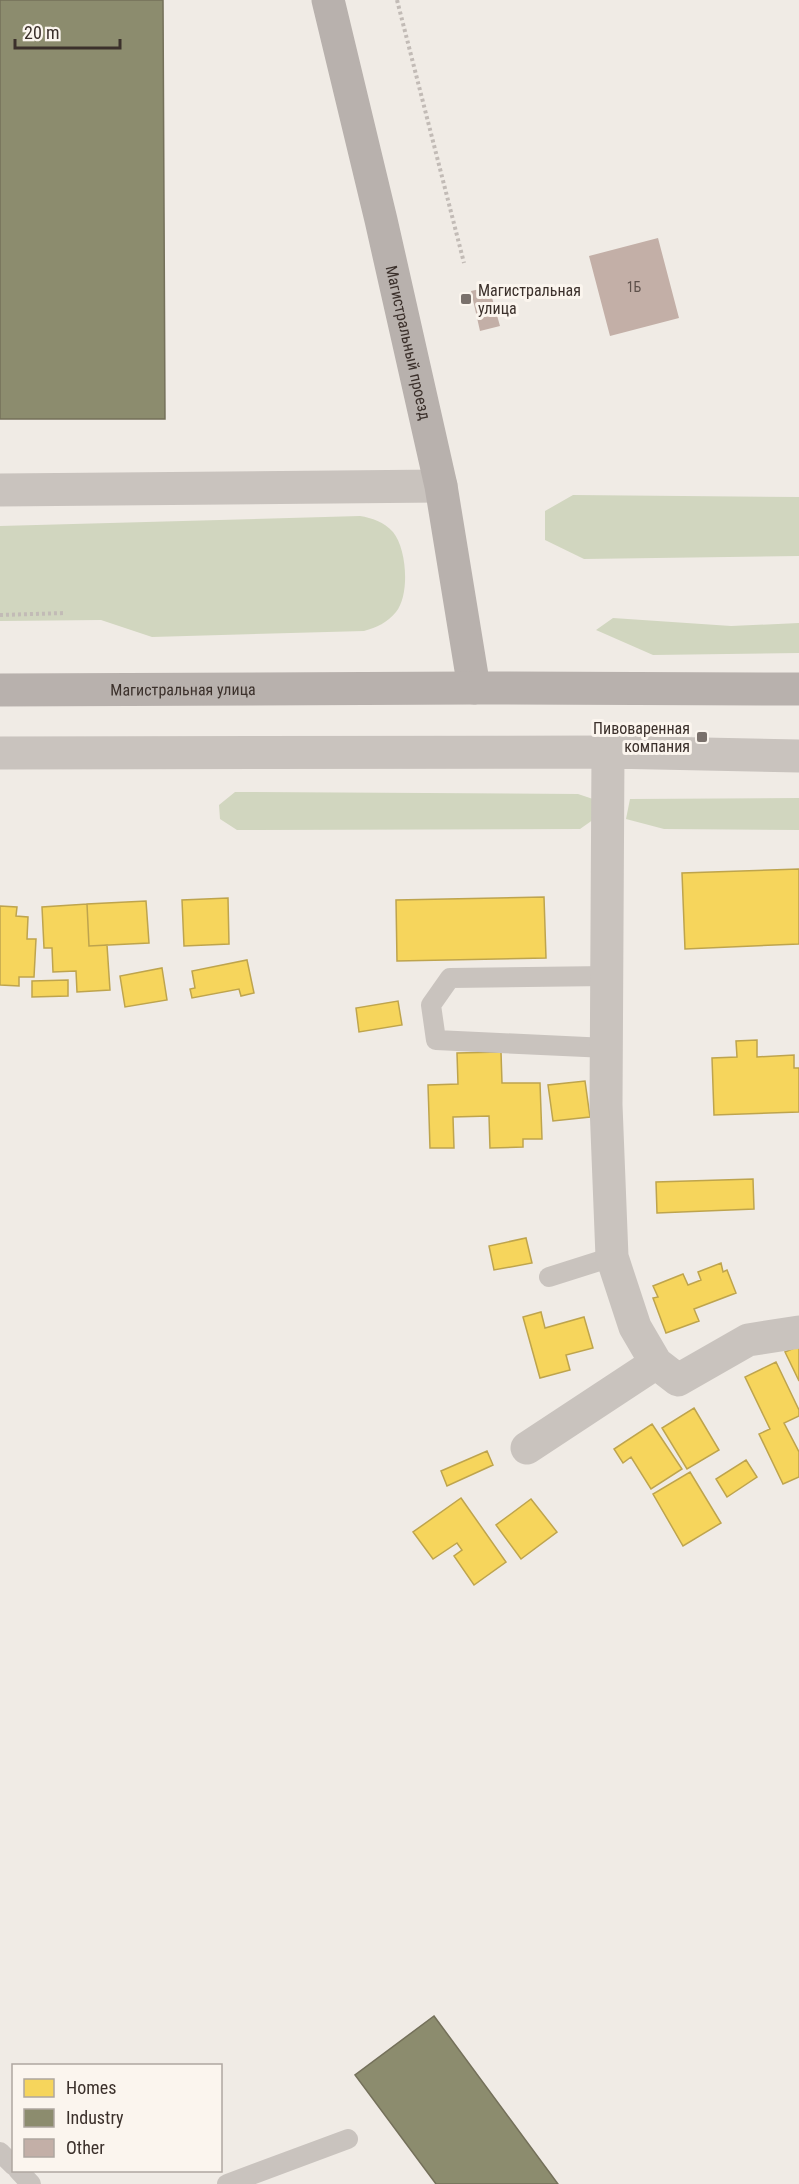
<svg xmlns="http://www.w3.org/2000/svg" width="799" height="2184" viewBox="0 0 799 2184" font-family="'Roboto Condensed',sans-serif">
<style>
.green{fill:#d1d6bf}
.homes{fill:#f6d55c;stroke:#bea44d;stroke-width:1.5}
.industry{fill:#8c8c6e;stroke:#74705a;stroke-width:1.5}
.building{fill:#c3afa7}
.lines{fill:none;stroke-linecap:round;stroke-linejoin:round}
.path{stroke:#c2bbb6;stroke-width:4;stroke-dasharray:3 3;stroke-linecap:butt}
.service{stroke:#c9c3be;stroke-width:20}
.minor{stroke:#c9c3be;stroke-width:33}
.primary{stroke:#b8b1ad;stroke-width:33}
.poi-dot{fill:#7a716c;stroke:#fbf5ee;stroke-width:2}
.labels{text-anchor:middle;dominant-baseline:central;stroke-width:6;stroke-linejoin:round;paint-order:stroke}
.number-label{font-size:14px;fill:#5d504a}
.poi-label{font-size:16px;fill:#3b302b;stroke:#fbf5ee;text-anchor:start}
.street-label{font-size:16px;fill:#3b302b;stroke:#fbf5ee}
</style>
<rect width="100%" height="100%" fill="#f0ebe5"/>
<path class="green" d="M573 495 799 497V556L584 559 545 540V511Z
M360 516C372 518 384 522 393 532 407 549 410 595 396 612 387 623 377 627 364 631L152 637 101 620 0 621V526Z
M613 618 731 626 799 623V653L653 655 596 630Z
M235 792 578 794 599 801 597 817 580 829 237 830 220 819 219 805Z
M799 798V830L664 829 626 819 630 799Z"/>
<path class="homes" d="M799 869V944L685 949 682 873Z
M544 897 546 958 397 961 396 900Z
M228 898 229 944 184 946 182 900Z
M146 901 149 943 89 946 87 904Z
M87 904 89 946 107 945 110 990 77 992 76 971 53 972 52 948H44L42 907Z
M0 906 17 907 16 916 28 917 27 939H36L34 977H19V986L0 985Z
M247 960 254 993 241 996 239 989 192 998 190 989 195 988 192 971Z
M162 968 167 1000 125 1007 120 976Z
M68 980V996L32 997V981Z
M398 1001 402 1025 359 1032 356 1008Z
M757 1040V1057L794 1055V1068H799V1112L714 1115 712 1058 737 1057 736 1041Z
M501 1052 502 1083H540L542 1139H523V1147L490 1148 489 1116 453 1117 454 1148H430L428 1085 458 1084 457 1053Z
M585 1081 590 1117 553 1121 548 1085Z
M753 1179 754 1209 657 1213 656 1182Z
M526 1238 532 1263 494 1270 489 1246Z
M721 1263 723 1272 727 1270 736 1293 694 1309 699 1321 666 1333 653 1298 658 1297 653 1286 683 1274 688 1285 701 1280 698 1272Z
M541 1312 545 1328 584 1317 593 1348 566 1355 570 1370 540 1378 523 1317Z
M799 1346V1381L785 1352Z
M776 1362 799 1410V1416L784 1423 799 1452V1477L783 1484 759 1434 770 1429 745 1377Z
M694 1408 719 1450 687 1469 662 1428Z
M652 1424 682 1469 651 1489 631 1457 623 1463 614 1449Z
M487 1451 493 1465 447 1486 441 1471Z
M746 1460 757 1477 727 1497 716 1479Z
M690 1472 721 1523 683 1546 653 1494Z
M461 1498 506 1562 474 1585 454 1556 462 1550 457 1543 433 1559 413 1532Z
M531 1499 557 1532 521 1559 496 1525Z"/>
<path class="industry" d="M0 0H163L165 419H0Z
M434 2016 558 2184H436L355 2075Z"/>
<path class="building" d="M658 238 679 318 610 336 589 256Z
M489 287 500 326 480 331 471 291Z"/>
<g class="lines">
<path class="path" d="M397 0 464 263
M0 615 66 613"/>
<path class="service" d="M607 1048 436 1040 431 1005 450 978 607 976
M549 1277 612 1257
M0 2152 14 2166
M18 2170 31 2184
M227 2184 348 2139"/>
<path class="minor" d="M0 490 441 486
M608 752 606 1105 612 1257 635 1327 656 1363
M0 753 608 752 799 756
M527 1448 656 1363 678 1380 748 1340 799 1332"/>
<g class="primary">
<path id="s1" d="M328 0 381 220 441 486 474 688"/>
<path id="s2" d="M0 690 474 688 799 689"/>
</g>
</g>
<g class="poi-dot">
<rect x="460" y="293" width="12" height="12" rx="3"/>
<rect x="696" y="731" width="12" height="12" rx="3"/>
</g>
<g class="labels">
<g class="number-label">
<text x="634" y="287">1Б</text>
</g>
<g class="poi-label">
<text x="478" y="290">Магистральная<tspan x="478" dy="18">улица</tspan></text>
<text x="690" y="728" text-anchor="end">Пивоваренная<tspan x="690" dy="18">компания</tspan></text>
</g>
<g class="street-label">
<text stroke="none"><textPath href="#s1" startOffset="352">Магистральный проезд</textPath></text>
<text stroke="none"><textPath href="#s2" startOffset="183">Магистральная улица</textPath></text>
</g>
</g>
<rect x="12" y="2064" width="210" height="108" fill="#fbf5ee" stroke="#aea6a0" stroke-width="1.5"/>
<rect x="24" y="2079" width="30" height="18" fill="#f6d55c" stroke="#aea6a0" stroke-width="1.5"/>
<text x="66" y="2094" font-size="18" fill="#3b302b">Homes</text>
<rect x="24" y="2109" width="30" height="18" fill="#8c8c6e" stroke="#aea6a0" stroke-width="1.5"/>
<text x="66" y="2124" font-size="18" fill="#3b302b">Industry</text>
<rect x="24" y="2139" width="30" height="18" fill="#c3afa7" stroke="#aea6a0" stroke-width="1.5"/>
<text x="66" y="2154" font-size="18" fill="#3b302b">Other</text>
<path d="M15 39v9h105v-9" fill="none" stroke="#3b302b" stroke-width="3"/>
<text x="24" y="39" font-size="18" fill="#3b302b" stroke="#fbf5ee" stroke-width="4.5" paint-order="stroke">20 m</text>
</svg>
